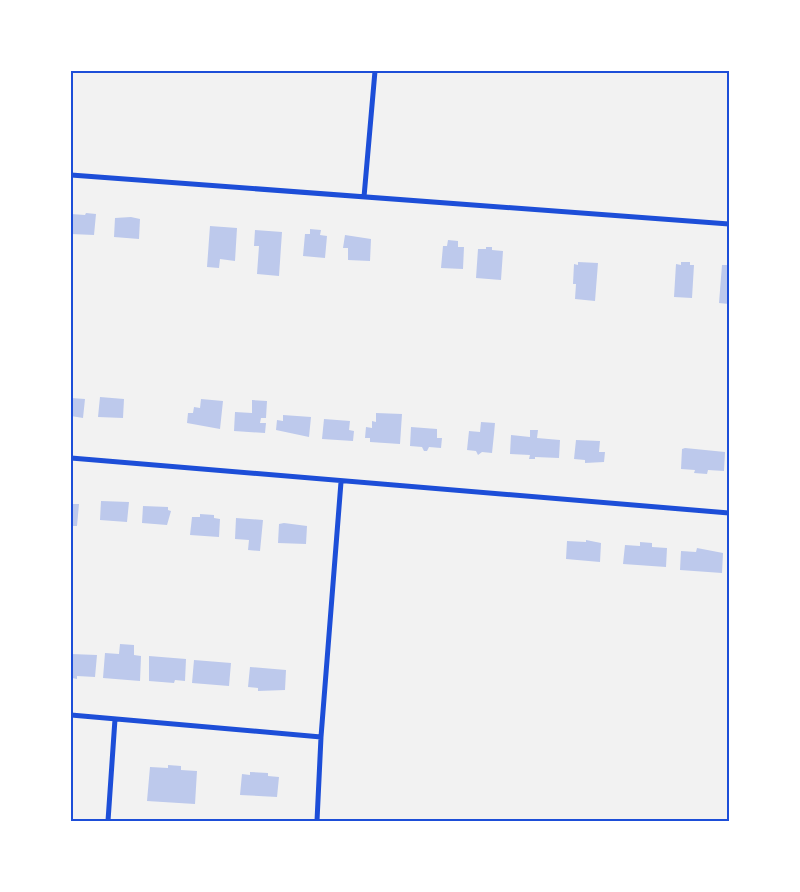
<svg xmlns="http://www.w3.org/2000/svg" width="800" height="892" viewBox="0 0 800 892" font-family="'Sofia Sans Condensed',sans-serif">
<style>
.building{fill:#bdc9ec}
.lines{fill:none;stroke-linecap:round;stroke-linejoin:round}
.minor{stroke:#1d4ed8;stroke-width:5}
.neatline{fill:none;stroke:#1d4ed8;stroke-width:2}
</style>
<rect width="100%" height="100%" fill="#f2f2f2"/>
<path class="building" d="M86 213 96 214 94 235 71 234V214L85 215Z
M131 217 140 219 139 239 114 237 115 218Z
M210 226 237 228 235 261 220 259 219 268 207 267Z
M310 229 321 230 320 235 327 236 325 258 303 256 305 234H310Z
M255 230 282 232 279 276 257 274 259 246H254Z
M345 235 371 239 370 261 348 260V248H343Z
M448 240 458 241V247H464L463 269 441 268 443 246H447Z
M486 247H492V250L503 251 501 280 476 278 478 249H486Z
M578 262 598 263 595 301 575 299 576 284H573L574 264 578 265Z
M681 262H690V265H694L692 298 674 297 676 264 681 265Z
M722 265H729V304L719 303Z
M100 397 124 399 123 418 98 417Z
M71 398 85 399 83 418 71 416Z
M201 399 223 401 220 429 187 423 188 413H193L194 407 200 408Z
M252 400 267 401 266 418H261L260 423H266L265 433 234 431 235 412 252 413Z
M376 413 402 414 400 444 370 442V438H365L366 427 372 428V421L376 422Z
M283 415 311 417 309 437 276 430 277 420 283 421Z
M324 419 350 421 349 430 354 431 353 441 322 439Z
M481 422 495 423 494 434 492 453 482 452 478 455 476 451 467 450 469 431 480 432Z
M411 427 437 429V438H442L441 448 429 447 427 451H424L422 447 410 446Z
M530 430H538L537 438 560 440 559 458 535 457V459H529L530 455 510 454 511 435 530 437Z
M576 440 600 441 599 452H605L604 462 585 463V460L574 459Z
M685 448 725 452 724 471 708 470 707 474 694 473 695 470 681 469 682 449Z
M101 501 129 502 127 522 100 520Z
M71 504H79L77 526H71Z
M143 506 168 507V510L171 511 167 525 142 523Z
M200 514 214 515V518L220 519 219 537 190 535 192 517H200Z
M236 518 263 520 260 551 248 550 249 540 235 539Z
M284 523 307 526 306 544 278 543 279 524Z
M586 540 601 543 600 562 566 559 567 541 586 542Z
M640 542 652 543V547L667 548 666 567 623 564 625 545 640 546Z
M697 548 723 553 722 573 680 570 681 551 696 552Z
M120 644 134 645V655L141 656 140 681 103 678 105 653 119 654Z
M71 654 97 655 95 677 77 676V679L72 678Z
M149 656 186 659 185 681 175 680 174 683 149 681Z
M194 660 231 663 229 686 192 683Z
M250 667 286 670 285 690 258 691V688L248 687Z
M168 765 181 766V770L197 771 195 804 147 801 150 767 168 768Z
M250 772 268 773V776L279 777 277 797 240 795 242 774 250 775Z"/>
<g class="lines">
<path class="minor" d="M71 175 729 224
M364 197 375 71
M71 458 729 513
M71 715 321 737
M108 821 115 719
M317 821 321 737 341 482"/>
</g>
<rect width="800" height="892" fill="none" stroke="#ffffff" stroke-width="145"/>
<rect x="72" y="72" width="656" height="748" class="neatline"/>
</svg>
